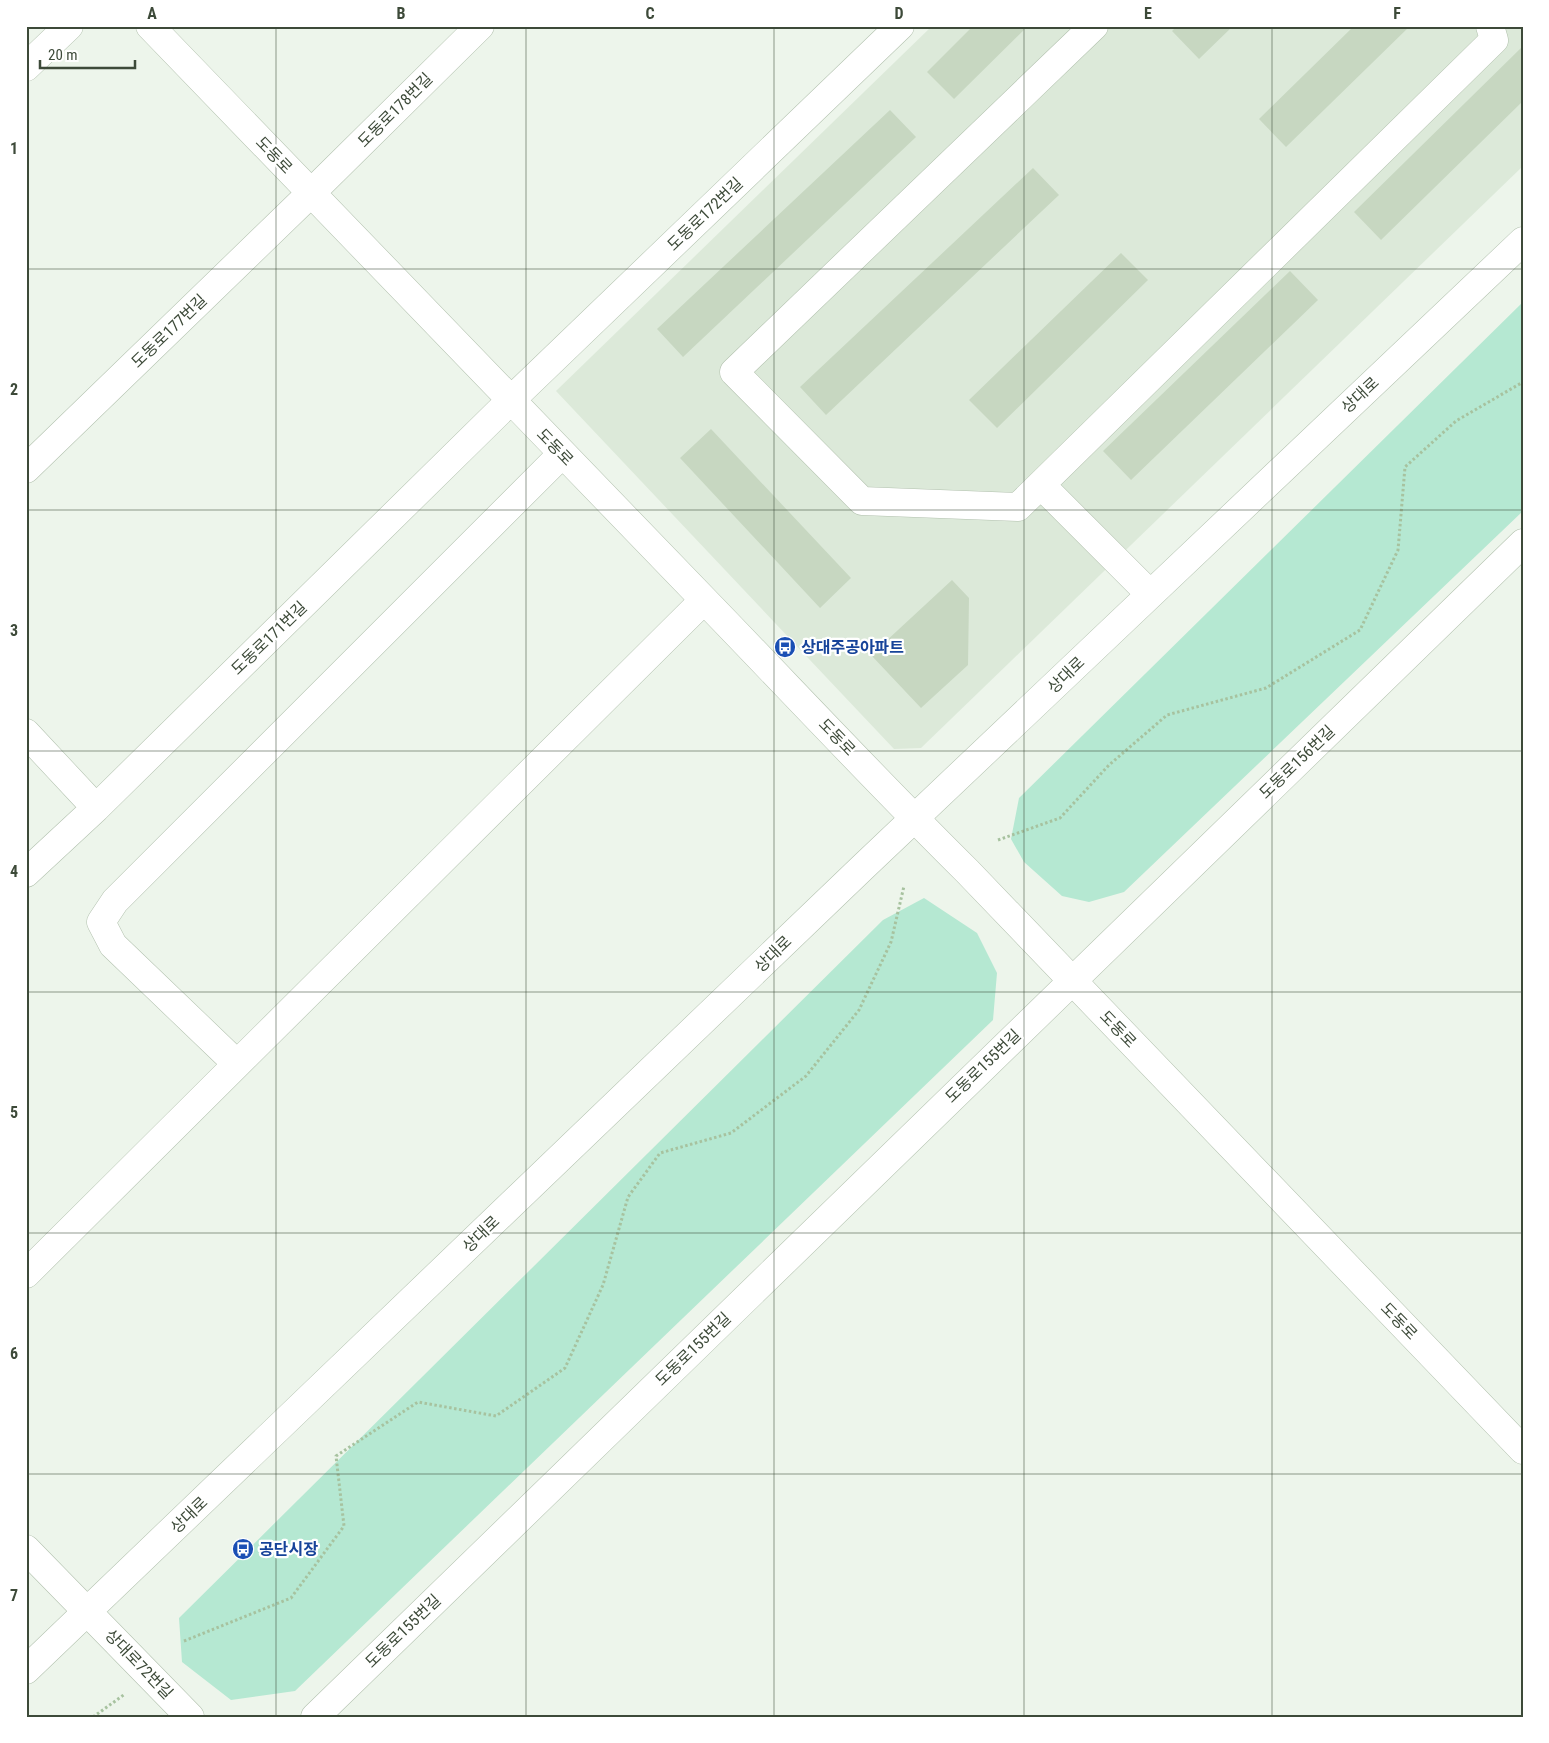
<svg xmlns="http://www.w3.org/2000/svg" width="1549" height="1743" viewBox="0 0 1549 1743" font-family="'Roboto Condensed','Noto Sans KR',sans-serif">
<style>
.residential{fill:#dce9d9}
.green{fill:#b5e8d2}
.building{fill:#c7d7c1}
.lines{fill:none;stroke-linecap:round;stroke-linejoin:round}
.minor-casing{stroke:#b2c1ae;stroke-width:29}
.path{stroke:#a7c29f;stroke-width:3;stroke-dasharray:2.5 2.5;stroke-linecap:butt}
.minor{stroke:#fff;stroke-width:28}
.grid{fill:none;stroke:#3d4a39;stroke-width:1;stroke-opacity:0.55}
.labels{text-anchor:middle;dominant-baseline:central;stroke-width:4.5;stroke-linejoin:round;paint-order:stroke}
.street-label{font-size:16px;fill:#3d4a39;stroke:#fff}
.transit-label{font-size:16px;font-weight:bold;fill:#164399;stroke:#fff;text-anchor:start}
.neatline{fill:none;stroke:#3d4a39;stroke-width:2}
.grid-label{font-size:16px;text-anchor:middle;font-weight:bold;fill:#3d4a39}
</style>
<rect width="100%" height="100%" fill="#edf5eb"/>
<path class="residential" d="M932 26H1523V166L921 748 894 749 556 391Z"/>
<path class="green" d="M1523 302V511L1124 892 1089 902 1062 896 1024 862 1011 839 1019 798Z
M924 898 977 933 997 973 993 1020 295 1691 231 1700 182 1662 179 1618 883 920Z"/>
<path class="building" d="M973 26H1028L954 99 927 72Z
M1177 26H1233L1199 59 1172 31Z
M1354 26H1410L1286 147 1259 119Z
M1523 46V101L1381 240 1354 212Z
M890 110 916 137 683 357 657 329Z
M1033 168 1059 195 826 415 800 387Z
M1121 253 1148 280 997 428 969 400Z
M1290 271 1318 300 1131 480 1103 451Z
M711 429 851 578 820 608 680 458Z
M952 580 969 598 968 665 921 708 871 655Z"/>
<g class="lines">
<g class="minor-casing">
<path id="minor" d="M150 26C337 220 524 414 712 608 797 696 880 785 967 871L1523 1450
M1094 26 734 372 862 501 1018 507 1494 40 1490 26
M26 67 69 26
M26 469 311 193 480 26
M1041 485 1150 594
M26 733 96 808
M26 873 96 808 510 401 900 26
M237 1064 113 945 101 922 115 901 562 454
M26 1274 704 600
M26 1549 190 1717
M26 1670 863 867 1523 241
M315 1717 1523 543"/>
</g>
<path class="path" d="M998 840 1060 818 1109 765 1167 715 1266 688 1360 630 1398 550 1405 467 1456 421 1523 382
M184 1641 291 1598 344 1526 336 1456 418 1402 496 1416 565 1368 603 1285 628 1197 660 1153 731 1133 806 1076 859 1010 891 942 904 886
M93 1717 125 1694"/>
<use href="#minor" class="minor"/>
</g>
<path class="grid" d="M276 26V1717M526 26V1717M774 26V1717M1024 26V1717M1272 26V1717M26 269H1523M26 510H1523M26 751H1523M26 992H1523M26 1233H1523M26 1474H1523"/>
<defs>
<g id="bus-disc" transform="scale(1.125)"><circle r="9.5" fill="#1a4fb4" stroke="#fff"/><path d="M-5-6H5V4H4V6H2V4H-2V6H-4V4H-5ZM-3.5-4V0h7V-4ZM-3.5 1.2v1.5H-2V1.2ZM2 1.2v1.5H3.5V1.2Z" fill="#fff"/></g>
</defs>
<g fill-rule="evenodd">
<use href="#bus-disc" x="785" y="647"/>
<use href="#bus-disc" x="243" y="1549"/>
</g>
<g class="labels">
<g class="street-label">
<text transform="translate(395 110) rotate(-45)">도동로178번길</text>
<text transform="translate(274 155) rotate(46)">도동로</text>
<text transform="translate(705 214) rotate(-44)">도동로172번길</text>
<text transform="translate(169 331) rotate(-44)">도동로177번길</text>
<text transform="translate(1360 395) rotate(-43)">상대로</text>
<text transform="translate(555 447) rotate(46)">도동로</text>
<text transform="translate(269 638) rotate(-44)">도동로171번길</text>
<text transform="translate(1066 675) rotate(-44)">상대로</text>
<text transform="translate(837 737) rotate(46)">도동로</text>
<text transform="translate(1297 762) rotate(-44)">도동로156번길</text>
<text transform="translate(773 954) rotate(-44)">상대로</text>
<text transform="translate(1118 1029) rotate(46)">도동로</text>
<text transform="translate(983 1066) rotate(-44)">도동로155번길</text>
<text transform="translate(481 1234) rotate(-44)">상대로</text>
<text transform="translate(1399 1321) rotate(46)">도동로</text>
<text transform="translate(693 1349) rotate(-44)">도동로155번길</text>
<text transform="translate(189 1515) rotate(-44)">상대로</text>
<text transform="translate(403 1631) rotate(-44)">도동로155번길</text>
<text transform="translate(139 1664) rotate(46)">상대로72번길</text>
</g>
<g class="transit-label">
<text x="801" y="647">상대주공아파트</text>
<text x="259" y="1549">공단시장</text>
</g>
</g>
<rect width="1549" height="1743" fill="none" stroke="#ffffff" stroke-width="55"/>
<path d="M40 60v8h95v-8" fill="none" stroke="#3d4a39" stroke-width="2.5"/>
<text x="48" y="60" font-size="15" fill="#3d4a39" stroke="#ffffff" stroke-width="4" paint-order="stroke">20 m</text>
<rect x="28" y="28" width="1494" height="1688" class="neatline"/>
<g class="grid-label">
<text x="152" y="19">A</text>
<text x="401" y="19">B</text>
<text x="650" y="19">C</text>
<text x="899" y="19">D</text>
<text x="1148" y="19">E</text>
<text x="1397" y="19">F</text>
<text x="14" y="154">1</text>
<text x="14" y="395">2</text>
<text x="14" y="636">3</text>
<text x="14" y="877">4</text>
<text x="14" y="1118">5</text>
<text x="14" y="1359">6</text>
<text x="14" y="1601">7</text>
</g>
</svg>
